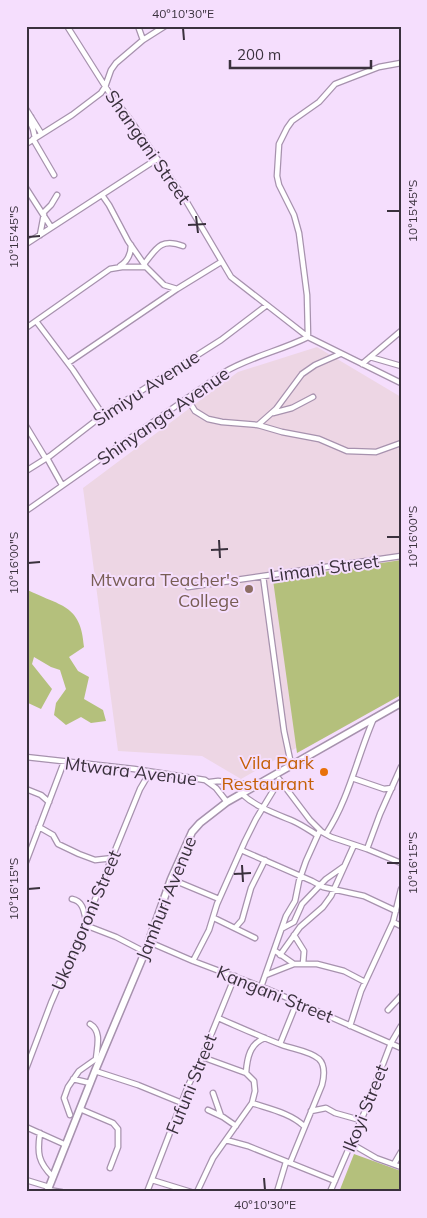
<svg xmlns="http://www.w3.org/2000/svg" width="427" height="1218" viewBox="0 0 427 1218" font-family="Mulish,sans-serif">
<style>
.education{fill:#edd6e4}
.green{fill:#b4c07c}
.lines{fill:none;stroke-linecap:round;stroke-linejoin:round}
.street-casing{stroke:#a792ae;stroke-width:7}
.secondary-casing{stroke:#a792ae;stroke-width:9}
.street{stroke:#fff;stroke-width:4.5}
.secondary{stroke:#fff;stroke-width:6}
.ticks{fill:none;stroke:#3a313d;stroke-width:2}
.education-dot{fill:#8d6e63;stroke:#f5defd;stroke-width:2}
.food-dot{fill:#e8710a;stroke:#f5defd;stroke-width:2}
.labels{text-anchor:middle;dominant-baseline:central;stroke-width:4;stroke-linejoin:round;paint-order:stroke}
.street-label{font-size:18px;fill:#3a313d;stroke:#f5defd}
.education-label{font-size:18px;fill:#785e54;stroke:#f5defd;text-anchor:end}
.food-label{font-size:18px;fill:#c56008;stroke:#f5defd;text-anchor:end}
.neatline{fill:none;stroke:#3a313d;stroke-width:2}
.ticks-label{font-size:12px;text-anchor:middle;fill:#3a313d}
</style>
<rect width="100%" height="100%" fill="#f5defd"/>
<path class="education" d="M317 347 401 397V689L241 779 202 756 118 751 83 488 238 372Z"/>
<path class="green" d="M401 560V695L297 753 273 580Z
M26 589C60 607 81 603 84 647L69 657 78 671 89 677 84 699 103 710 106 721 91 723 81 717 66 725 54 715 56 703 66 689 60 670 51 667 34 657 32 664 52 689 41 709 26 702Z
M354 1154 401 1171V1192H339Z"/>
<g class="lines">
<g class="street-casing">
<path id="street" d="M67 26 110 94 129 118 185 199 231 277 308 337 401 383
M138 26 143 40
M26 109 41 133
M31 117 30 122 33 129 35 138
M33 139 54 175
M26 144 72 115 101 93 105 87 111 70 116 63 143 40 165 26
M26 188 51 227
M102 195 109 205 128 241 146 267
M43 213 51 205 57 195
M40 235 44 214
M26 244 157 159
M145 263C157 247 162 238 183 246
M120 266C128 261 131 254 131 245
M36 321 73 370 103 415
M26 328 110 269 122 267H146L164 285 177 289
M308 337 307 295 299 233 294 215 279 185 277 176 279 144 287 128 292 121 319 102 335 84 379 67 401 63
M370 357 401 366
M68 363 177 289 221 262
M362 364 401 331
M187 398 195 411 208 419 222 422 258 425 282 432 319 439 347 451 376 452 401 443
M273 413 292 408 313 397
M258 425 276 409 302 374 315 365 340 354
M26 426 46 459
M47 458 62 485
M26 471 50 456 103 415 221 340 267 305
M26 511 223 373C249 357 280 351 308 337
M263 576 284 731 291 764
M188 587 401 556
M26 757 134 769 205 780 216 788 227 802
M352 778 384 789 392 788
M279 779 310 820 322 832 331 837 367 849 401 863
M210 782 218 781 256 785
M26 789 41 795 49 802
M242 794C256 807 276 814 293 821 302 825 309 830 317 835
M39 827 53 835 58 844 79 854 95 860 113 858
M326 834C349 799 357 757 374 718
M367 849 380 814 401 767
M241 850 312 881 323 887 364 896 396 911
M26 862 64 762
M171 879 219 899
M72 899C83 901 84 911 86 921
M214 918 255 938
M393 922 401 926
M85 925 116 937 145 952
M235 928 242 920 251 888 265 860
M283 928 294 922 302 904 326 879 343 867
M294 935 304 951 303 964
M149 942 193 961 267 989 401 1048
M274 950 294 964H317L344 971 365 982
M280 955 300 927 323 907 331 896 354 845
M193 961 209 930 217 904 245 841 256 819 279 781
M266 975 294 964
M261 987 286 916 295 901 299 881 306 861 320 830
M388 1010 401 996
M218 1018C239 1027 261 1037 282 1045 293 1049 310 1051 319 1059 325 1065 324 1077 322 1085L290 1163
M350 1026 361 991 393 922 401 889
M280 1044 297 1002
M26 1069 51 1003 83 929 140 789 150 772
M95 1071 138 1085 182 1103
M246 1073C247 1058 250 1043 265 1038
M73 1079 90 1083
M213 1093 221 1116
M252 1103C270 1109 290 1113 304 1126
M80 1109 113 1123 118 1129V1147L110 1168
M208 1110 223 1117 236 1126
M311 1111 326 1108 335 1113 360 1120
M70 1115 64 1098 68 1087 79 1071 96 1059C97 1047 102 1031 90 1024
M26 1127 66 1145
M40 1133C37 1153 38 1162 53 1177
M226 1140 248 1146 335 1181
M350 1143 376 1158 401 1167
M394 1164 401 1152
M26 1180 49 1187
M152 1180 191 1192
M48 1190 61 1192
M147 1192 188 1086 202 1057 235 976
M197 1192 213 1158 252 1103 255 1091 254 1081 246 1073 202 1057
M277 1192 286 1162
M330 1192 365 1111 391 1043 401 1026"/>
</g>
<g class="secondary-casing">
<path id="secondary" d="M47 1192 95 1071 145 952 171 879 192 832 200 823 227 802 401 703"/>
</g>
<use href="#street" class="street"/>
<use href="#secondary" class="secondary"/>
</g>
<path class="ticks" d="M183 28 184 40M387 211H400M196 216 198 233M188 225 206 224M28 237 40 236M387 537H400M219 540 220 558M211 550 228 549M28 563 40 562M387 863H400M242 865 243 882M234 874 251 873M28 889 40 888M264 1178 265 1190"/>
<circle class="education-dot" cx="249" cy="589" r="5"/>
<circle class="food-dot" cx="324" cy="772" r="5"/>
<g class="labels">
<g class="street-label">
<text transform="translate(148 147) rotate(55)">Shangani Street</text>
<text transform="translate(146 388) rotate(-33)">Simiyu Avenue</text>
<text transform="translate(163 416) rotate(-35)">Shinyanga Avenue</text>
<text transform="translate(324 568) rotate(-8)">Limani Street</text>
<text transform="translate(131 771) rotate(7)">Mtwara Avenue</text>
<text transform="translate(166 898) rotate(-68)">Jamhuri Avenue</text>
<text transform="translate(86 920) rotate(-67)">Ukongoroni Street</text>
<text transform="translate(275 994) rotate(22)">Kangani Street</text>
<text transform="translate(191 1084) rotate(-68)">Fufuni Street</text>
<text transform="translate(365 1108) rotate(-68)">Ikoyi Street</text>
</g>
<g class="education-label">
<text x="239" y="579">Mtwara Teacher's<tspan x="239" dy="21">College</tspan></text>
</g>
<g class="food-label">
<text x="314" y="762">Vila Park<tspan x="314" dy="21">Restaurant</tspan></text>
</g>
</g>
<rect width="427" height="1218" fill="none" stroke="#f5defd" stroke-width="55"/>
<path d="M230 60v8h141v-8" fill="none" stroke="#3a313d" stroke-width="2.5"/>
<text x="237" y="60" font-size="15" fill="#3a313d" stroke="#f5defd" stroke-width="4" paint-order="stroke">200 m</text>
<rect x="28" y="28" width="372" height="1162" class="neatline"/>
<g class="ticks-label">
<text x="183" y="18">40°10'30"E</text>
<text transform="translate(413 211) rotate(-90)" y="4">10°15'45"S</text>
<text transform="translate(14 237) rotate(-90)" y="4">10°15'45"S</text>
<text transform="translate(413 537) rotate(-90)" y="4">10°16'00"S</text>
<text transform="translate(14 563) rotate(-90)" y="4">10°16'00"S</text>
<text transform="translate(413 863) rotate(-90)" y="4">10°16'15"S</text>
<text transform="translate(14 889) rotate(-90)" y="4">10°16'15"S</text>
<text x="265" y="1209">40°10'30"E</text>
</g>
</svg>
